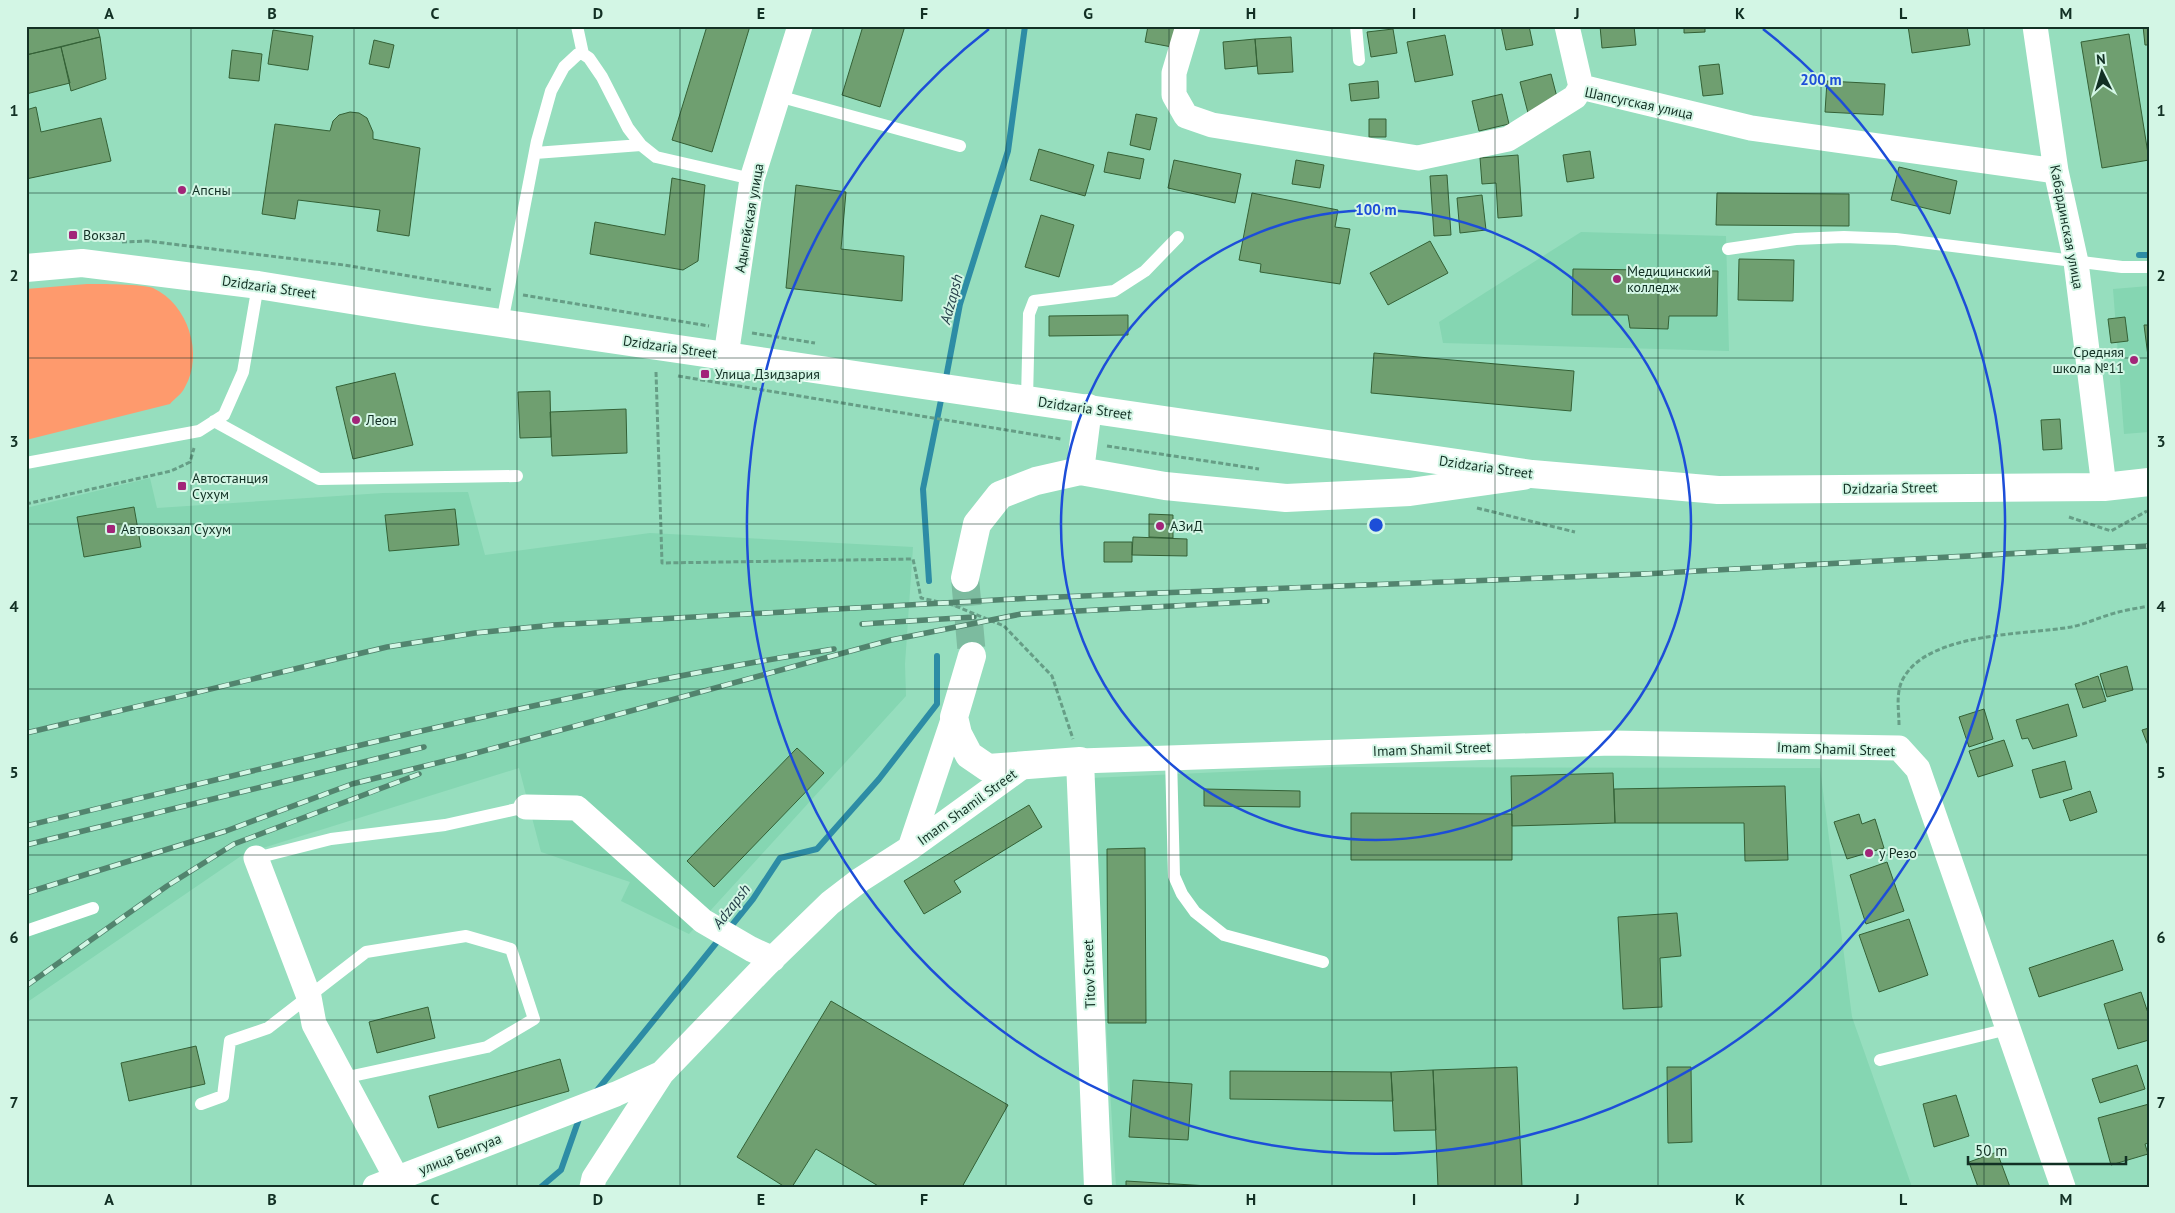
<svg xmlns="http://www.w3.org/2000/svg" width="2175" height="1213" viewBox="0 0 2175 1213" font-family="'PT Sans',sans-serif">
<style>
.built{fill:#85d6b2}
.green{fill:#fe9a6d}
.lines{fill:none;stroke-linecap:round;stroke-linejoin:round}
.stream{stroke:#2d8ca5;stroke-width:6}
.building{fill:#6f9f70;stroke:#346136}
.tertiary-tunnel{stroke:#7cbb9f;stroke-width:28;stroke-dasharray:28 14;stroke-linecap:butt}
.path{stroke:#669e86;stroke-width:3;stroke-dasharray:5 2.5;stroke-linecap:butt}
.service{stroke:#fff;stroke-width:12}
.minor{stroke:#fff;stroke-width:25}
.tertiary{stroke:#fff;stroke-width:28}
.trunk{stroke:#fff;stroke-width:28}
.rail-casing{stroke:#52846e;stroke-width:5.5}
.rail{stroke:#d3f6e5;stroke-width:4;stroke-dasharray:11;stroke-linecap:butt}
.grid{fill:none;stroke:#123024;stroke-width:1;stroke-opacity:0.55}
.ring{fill:none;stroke:#1d4ed8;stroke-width:2.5}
.poi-dot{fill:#a22579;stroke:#d3f6e5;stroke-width:2}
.labels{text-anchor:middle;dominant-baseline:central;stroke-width:4;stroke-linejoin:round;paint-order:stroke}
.street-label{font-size:14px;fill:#123024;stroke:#d3f6e5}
.poi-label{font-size:14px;fill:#123024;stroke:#d3f6e5;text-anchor:start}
.water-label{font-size:15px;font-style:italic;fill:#26404a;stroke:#d3f6e5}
.centre{fill:#1d4ed8;stroke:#d3f6e5;stroke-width:2.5}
.ring-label{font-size:15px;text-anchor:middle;font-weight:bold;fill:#1d4ed8;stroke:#d3f6e5;stroke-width:4;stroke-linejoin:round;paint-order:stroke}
.neatline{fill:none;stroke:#123024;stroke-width:2}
.grid-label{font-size:16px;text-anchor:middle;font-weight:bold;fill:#123024}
</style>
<rect width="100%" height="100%" fill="#96debe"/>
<path class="built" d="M1581 232 1726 236 1729 351 1443 343 1439 322Z
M2149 286V432L2124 434 2113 289Z
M150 478 157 508 383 493 468 492 485 555 650 533 913 547 905 664 906 696 689 934 621 901 630 882 541 852 519 768 244 854 26 1003V508Z
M1336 767 1820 768 1852 1017 1912 1187H1116L1091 778Z"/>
<path class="green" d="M87 284C100 284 143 284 153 288 188 304 204 354 185 387 182 394 174 399 170 404L26 440V289Z"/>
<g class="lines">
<path class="stream" d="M2139 255H2149
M945 383 960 304 1008 151 1025 26
M929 581 923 489 942 395
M728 930 753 899 780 858 817 849 879 779 937 704V656
M595 1093 721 937
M541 1187 561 1170 580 1116"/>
</g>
<path class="building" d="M97 26 100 37 26 55V27Z
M707 26H750L712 152 672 140Z
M863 26H905L880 107 842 95Z
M1148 26H1176L1172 47 1145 42Z
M1501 26H1529L1533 45 1506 50Z
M1600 26H1634L1636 45 1602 48Z
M1684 26H1705V32L1684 33Z
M1908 26H1967L1970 45 1912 53Z
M2143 26H2149V45H2145Z
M1393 29 1397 53 1371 57 1367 32Z
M273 30 313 36 308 70 268 64Z
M2129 34 2149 160 2102 168 2081 42Z
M1445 35 1453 75 1415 82 1407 42Z
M100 37 106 79 71 91 61 47Z
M1291 37 1293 72 1258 74 1255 39Z
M1255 39 1257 66 1225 69 1223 42Z
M374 40 394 45 389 68 369 64Z
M61 47 70 83 26 94V55Z
M232 50 262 54 259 81 229 78Z
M1719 64 1723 94 1703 96 1699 66Z
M1551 74 1559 105 1528 113 1520 82Z
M1378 81 1379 98 1351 101 1349 84Z
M1827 81 1885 84 1883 115 1825 112Z
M1502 94 1509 124 1479 131 1472 101Z
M36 107 41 132 101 118 111 161 26 179V110Z
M350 112 359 113 367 118 373 132V139L420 148 409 236 377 231 380 210 298 200 295 219 262 214 275 124 330 131 333 121 339 115Z
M1136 114 1157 118 1150 150 1130 145Z
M1369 119H1386V137H1369Z
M1039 149 1094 165 1085 196 1030 180Z
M1590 151 1594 178 1567 182 1563 155Z
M1108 152 1144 159 1140 179 1104 172Z
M1518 155 1522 216 1498 218 1496 183 1482 184 1480 158Z
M1174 160 1241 174 1235 203 1168 188Z
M1296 160 1324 165 1320 188 1292 184Z
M1899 167 1957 181 1950 214 1891 200Z
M1447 175 1451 235 1434 236 1430 176Z
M672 178 705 185 698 261 683 270 590 254 595 222 665 235Z
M796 185 846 192 841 249 904 256 902 301 786 288Z
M1252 193 1338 210 1335 227 1350 229 1340 284 1260 272 1261 264 1239 260Z
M1717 193 1849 194V226L1716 225Z
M1482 195 1486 230 1460 233 1457 198Z
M1041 215 1074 225 1059 277 1025 267Z
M1430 241 1448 273 1388 305 1370 273Z
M1739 259 1794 260 1793 301 1738 300Z
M1573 269 1718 271 1717 316H1669L1668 329 1630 328 1628 315H1572Z
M1128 315V335L1049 336V316Z
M2125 317 2128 341 2111 343 2108 319Z
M2144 325H2149V364Z
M1374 353 1574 371 1571 411 1371 393Z
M395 373 413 445 353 459 336 387Z
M550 391 551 437 520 438 518 392Z
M626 409 627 453 552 456 550 412Z
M2060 419 2062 449 2043 450 2041 420Z
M134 507 141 547 84 557 77 517Z
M455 509 459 545 389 551 385 515Z
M1149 514 1173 515V538L1149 537Z
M1133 537 1187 539V556L1132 555Z
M1104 542H1132V562H1104Z
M2127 666 2133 690 2107 697 2100 674Z
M2098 676 2106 701 2083 708 2075 684Z
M2068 704 2077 736 2033 749 2028 738 2022 739 2016 720Z
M1984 709 1993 739 1969 747 1959 717Z
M2149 728V748L2142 730Z
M2004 740 2013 766 1978 777 1969 751Z
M797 748 824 773 714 887 687 861Z
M2065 761 2072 789 2040 798 2032 770Z
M1613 773 1615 823 1512 826 1511 776Z
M1785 786 1788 860 1745 861 1744 823H1615L1614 789Z
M1204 789 1300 791V807L1204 806Z
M2090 791 2097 812 2070 821 2063 800Z
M1029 805 1042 827 954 881 961 892 924 914 904 881Z
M1351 813 1512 814V860H1351Z
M1859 814 1862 824 1875 819 1884 848 1847 859 1834 822Z
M1145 848 1146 1023H1108L1107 849Z
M1887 862 1904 911 1866 924 1850 875Z
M1677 913 1681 956 1660 958 1662 1007 1623 1009 1618 917Z
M1909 919 1928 975 1879 992 1859 935Z
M2113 940 2123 970 2039 997 2029 968Z
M2141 992 2149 1016V1040L2118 1049 2104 1004Z
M831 1001 1008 1105 962 1187H880L816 1149 792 1187H785L737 1157Z
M428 1007 435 1038 377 1053 369 1022Z
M196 1046 205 1084 129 1101 121 1063Z
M560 1059 569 1091 438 1128 429 1096Z
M2137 1065 2145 1089 2100 1103 2092 1079Z
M1517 1067 1522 1187H1438L1433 1070Z
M1667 1067H1691L1692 1142 1668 1143Z
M1433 1070 1436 1130 1394 1131 1391 1072Z
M1230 1071 1391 1072 1393 1101 1230 1099Z
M1133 1080 1192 1084 1188 1140 1129 1137Z
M1956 1095 1969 1136 1934 1147 1923 1104Z
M2149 1104V1143L2145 1144 2148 1154 2111 1165 2098 1118Z
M1997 1152 2010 1187H1978L1969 1162Z
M1126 1181 1225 1187H1126Z"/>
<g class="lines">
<path class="tertiary-tunnel" d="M965 578 972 656"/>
<path class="path" d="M122 242 147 241 344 265 492 290
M523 295 709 326
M752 333 815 343
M656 372 662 563 913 559 921 598 953 605 1004 626 1052 676 1073 739
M678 376 1061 439
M1107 446 1259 469
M26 504 171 471 190 462 194 448
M1477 508 1575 532
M2069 517 2111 531 2147 511
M1899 725C1899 709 1895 692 1904 677 1931 632 2025 635 2071 627 2086 624 2100 617 2115 613 2126 610 2138 608 2149 606"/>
<path class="service" d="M577 26 583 54
M1356 26 1359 60
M778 96 960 146
M535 153 641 145
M1728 249 1796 239 1844 237 1896 239 2122 267H2149
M502 323 537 141 551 91 564 67 578 54H583L589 58 602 77 628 128 641 145 656 157 752 179
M1027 399 1029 314 1034 301 1114 291 1145 271 1178 237
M214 421 319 479 517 476
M26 463 199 431 224 415 243 372 258 285
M1171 757 1174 876 1182 894 1195 912 1224 935 1323 962
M256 858 331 839 445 825 526 807
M26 931 93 908
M1880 1060 2008 1029
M201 1104 223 1096 230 1041 268 1028 366 952 466 936 511 949 534 1019 487 1047 343 1078"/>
<path class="minor" d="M1188 26 1174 73V95L1186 116 1212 125 1418 158 1508 139 1575 97 1581 87
M1567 26 1581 87
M2035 26 2056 171 2076 262 2104 487
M1581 87 1751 128 2056 171
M726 356 752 179 800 26
M1080 761 1611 743 1899 748 1918 769 2063 1187
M526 807 577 808 703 921 751 949 773 959
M910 848 954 717
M256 858 309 997 314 1024 397 1179
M375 1187 616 1094 662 1073 766 965 830 903 860 880 910 848 1026 764
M592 1187 594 1178 662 1073"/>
<path class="tertiary" d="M1080 471 1088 408
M965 578 977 524 1000 495 1036 481 1080 471 1165 486 1286 498 1410 492 1523 476
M972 656 954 717 958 734 969 755 988 768 1080 761 1098 1187"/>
<path class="trunk" d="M26 268 82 263 258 285 425 312 1532 474 1718 490 2104 487 2149 482"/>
<g class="rail-casing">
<path id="rail" d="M862 624 974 617
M26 733 387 647 475 633 553 625 1032 598 1644 574 2149 546
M26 826C294 761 562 692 834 649
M26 845 424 747
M26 893 226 831 352 784 465 756 891 640 1021 614 1267 601
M26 986 167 886 234 844 419 774"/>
</g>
<use href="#rail" class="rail"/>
</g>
<path class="grid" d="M191 26V1187M354 26V1187M517 26V1187M680 26V1187M843 26V1187M1006 26V1187M1169 26V1187M1332 26V1187M1495 26V1187M1658 26V1187M1821 26V1187M1984 26V1187M26 193H2149M26 358H2149M26 524H2149M26 689H2149M26 855H2149M26 1020H2149"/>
<g class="ring">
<circle cx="1376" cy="525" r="315"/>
<path d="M1763 29A629 629 0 1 1 989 29"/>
</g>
<g class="poi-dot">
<circle cx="182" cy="190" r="5"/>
<rect x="68" y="230" width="10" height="10" rx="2.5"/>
<circle cx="1617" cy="279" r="5"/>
<circle cx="2134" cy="360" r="5"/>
<rect x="700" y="369" width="10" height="10" rx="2.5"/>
<circle cx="356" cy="420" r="5"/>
<rect x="177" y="481" width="10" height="10" rx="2.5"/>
<circle cx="1160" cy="526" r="5"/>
<rect x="106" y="524" width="10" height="10" rx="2.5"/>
<circle cx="1869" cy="853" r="5"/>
</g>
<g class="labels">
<g class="street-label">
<text transform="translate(1639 103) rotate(12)">Шапсугская улица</text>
<text transform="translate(749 218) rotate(-80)">Адыгейская улица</text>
<text transform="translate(2067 227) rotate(79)">Кабардинская улица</text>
<text transform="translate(269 287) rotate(8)">Dzidzaria Street</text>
<text transform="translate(670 347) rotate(8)">Dzidzaria Street</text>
<text transform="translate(1085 408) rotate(8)">Dzidzaria Street</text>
<text transform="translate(1486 467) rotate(8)">Dzidzaria Street</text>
<text transform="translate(1890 488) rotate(-1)">Dzidzaria Street</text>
<text transform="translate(1432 749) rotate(-2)">Imam Shamil Street</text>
<text transform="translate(1836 749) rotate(2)">Imam Shamil Street</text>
<text transform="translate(967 807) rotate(-36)">Imam Shamil Street</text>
<text transform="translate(1089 974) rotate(-92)">Titov Street</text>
<text transform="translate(460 1154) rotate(-22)">улица Беигуаа</text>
</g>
<g class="poi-label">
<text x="192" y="190">Апсны</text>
<text x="83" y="235">Вокзал</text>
<text x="1627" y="271">Медицинский<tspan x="1627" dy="16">колледж</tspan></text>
<text x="2124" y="352" text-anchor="end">Средняя<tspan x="2124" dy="16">школа №11</tspan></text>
<text x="715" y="374">Улица Дзидзария</text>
<text x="366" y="420">Леон</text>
<text x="192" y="478">Автостанция<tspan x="192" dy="16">Сухум</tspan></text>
<text x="1170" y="526">АЗиД</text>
<text x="121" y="529">Автовокзал Сухум</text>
<text x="1879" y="853">у Резо</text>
</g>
<g class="water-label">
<text transform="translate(951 299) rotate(-75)">Adzapsh</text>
<text transform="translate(731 906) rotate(-52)">Adzapsh</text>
</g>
</g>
<circle cx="1376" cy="525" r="8" class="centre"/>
<g class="ring-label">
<text x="1821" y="85">200 m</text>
<text x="1376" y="215">100 m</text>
</g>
<rect width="2175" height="1213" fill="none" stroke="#d3f6e5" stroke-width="55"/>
<g transform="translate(2102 72) rotate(355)" stroke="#d3f6e5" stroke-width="4" paint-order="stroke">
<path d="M0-4L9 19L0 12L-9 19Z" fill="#123024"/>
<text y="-8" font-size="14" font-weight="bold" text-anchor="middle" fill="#123024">N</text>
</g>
<path d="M1968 1156v8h158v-8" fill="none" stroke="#123024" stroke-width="2.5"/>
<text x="1975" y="1156" font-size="15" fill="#123024" stroke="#d3f6e5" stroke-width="4" paint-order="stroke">50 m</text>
<rect x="28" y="28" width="2120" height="1158" class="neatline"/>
<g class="grid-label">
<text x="109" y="19">A</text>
<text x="272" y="19">B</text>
<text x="435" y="19">C</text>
<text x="598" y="19">D</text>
<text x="761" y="19">E</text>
<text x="924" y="19">F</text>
<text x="1088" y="19">G</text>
<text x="1251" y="19">H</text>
<text x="1414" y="19">I</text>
<text x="1577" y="19">J</text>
<text x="1740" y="19">K</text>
<text x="1903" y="19">L</text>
<text x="2066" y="19">M</text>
<text x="14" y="116">1</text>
<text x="2161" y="116">1</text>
<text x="14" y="281">2</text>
<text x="2161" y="281">2</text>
<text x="14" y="447">3</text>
<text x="2161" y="447">3</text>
<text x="14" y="612">4</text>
<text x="2161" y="612">4</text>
<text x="14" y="778">5</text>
<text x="2161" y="778">5</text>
<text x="14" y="943">6</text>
<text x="2161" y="943">6</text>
<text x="14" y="1108">7</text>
<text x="2161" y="1108">7</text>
<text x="109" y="1205">A</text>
<text x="272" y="1205">B</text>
<text x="435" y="1205">C</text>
<text x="598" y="1205">D</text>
<text x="761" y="1205">E</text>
<text x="924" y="1205">F</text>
<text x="1088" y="1205">G</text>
<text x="1251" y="1205">H</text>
<text x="1414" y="1205">I</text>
<text x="1577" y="1205">J</text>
<text x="1740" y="1205">K</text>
<text x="1903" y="1205">L</text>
<text x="2066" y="1205">M</text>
</g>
</svg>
